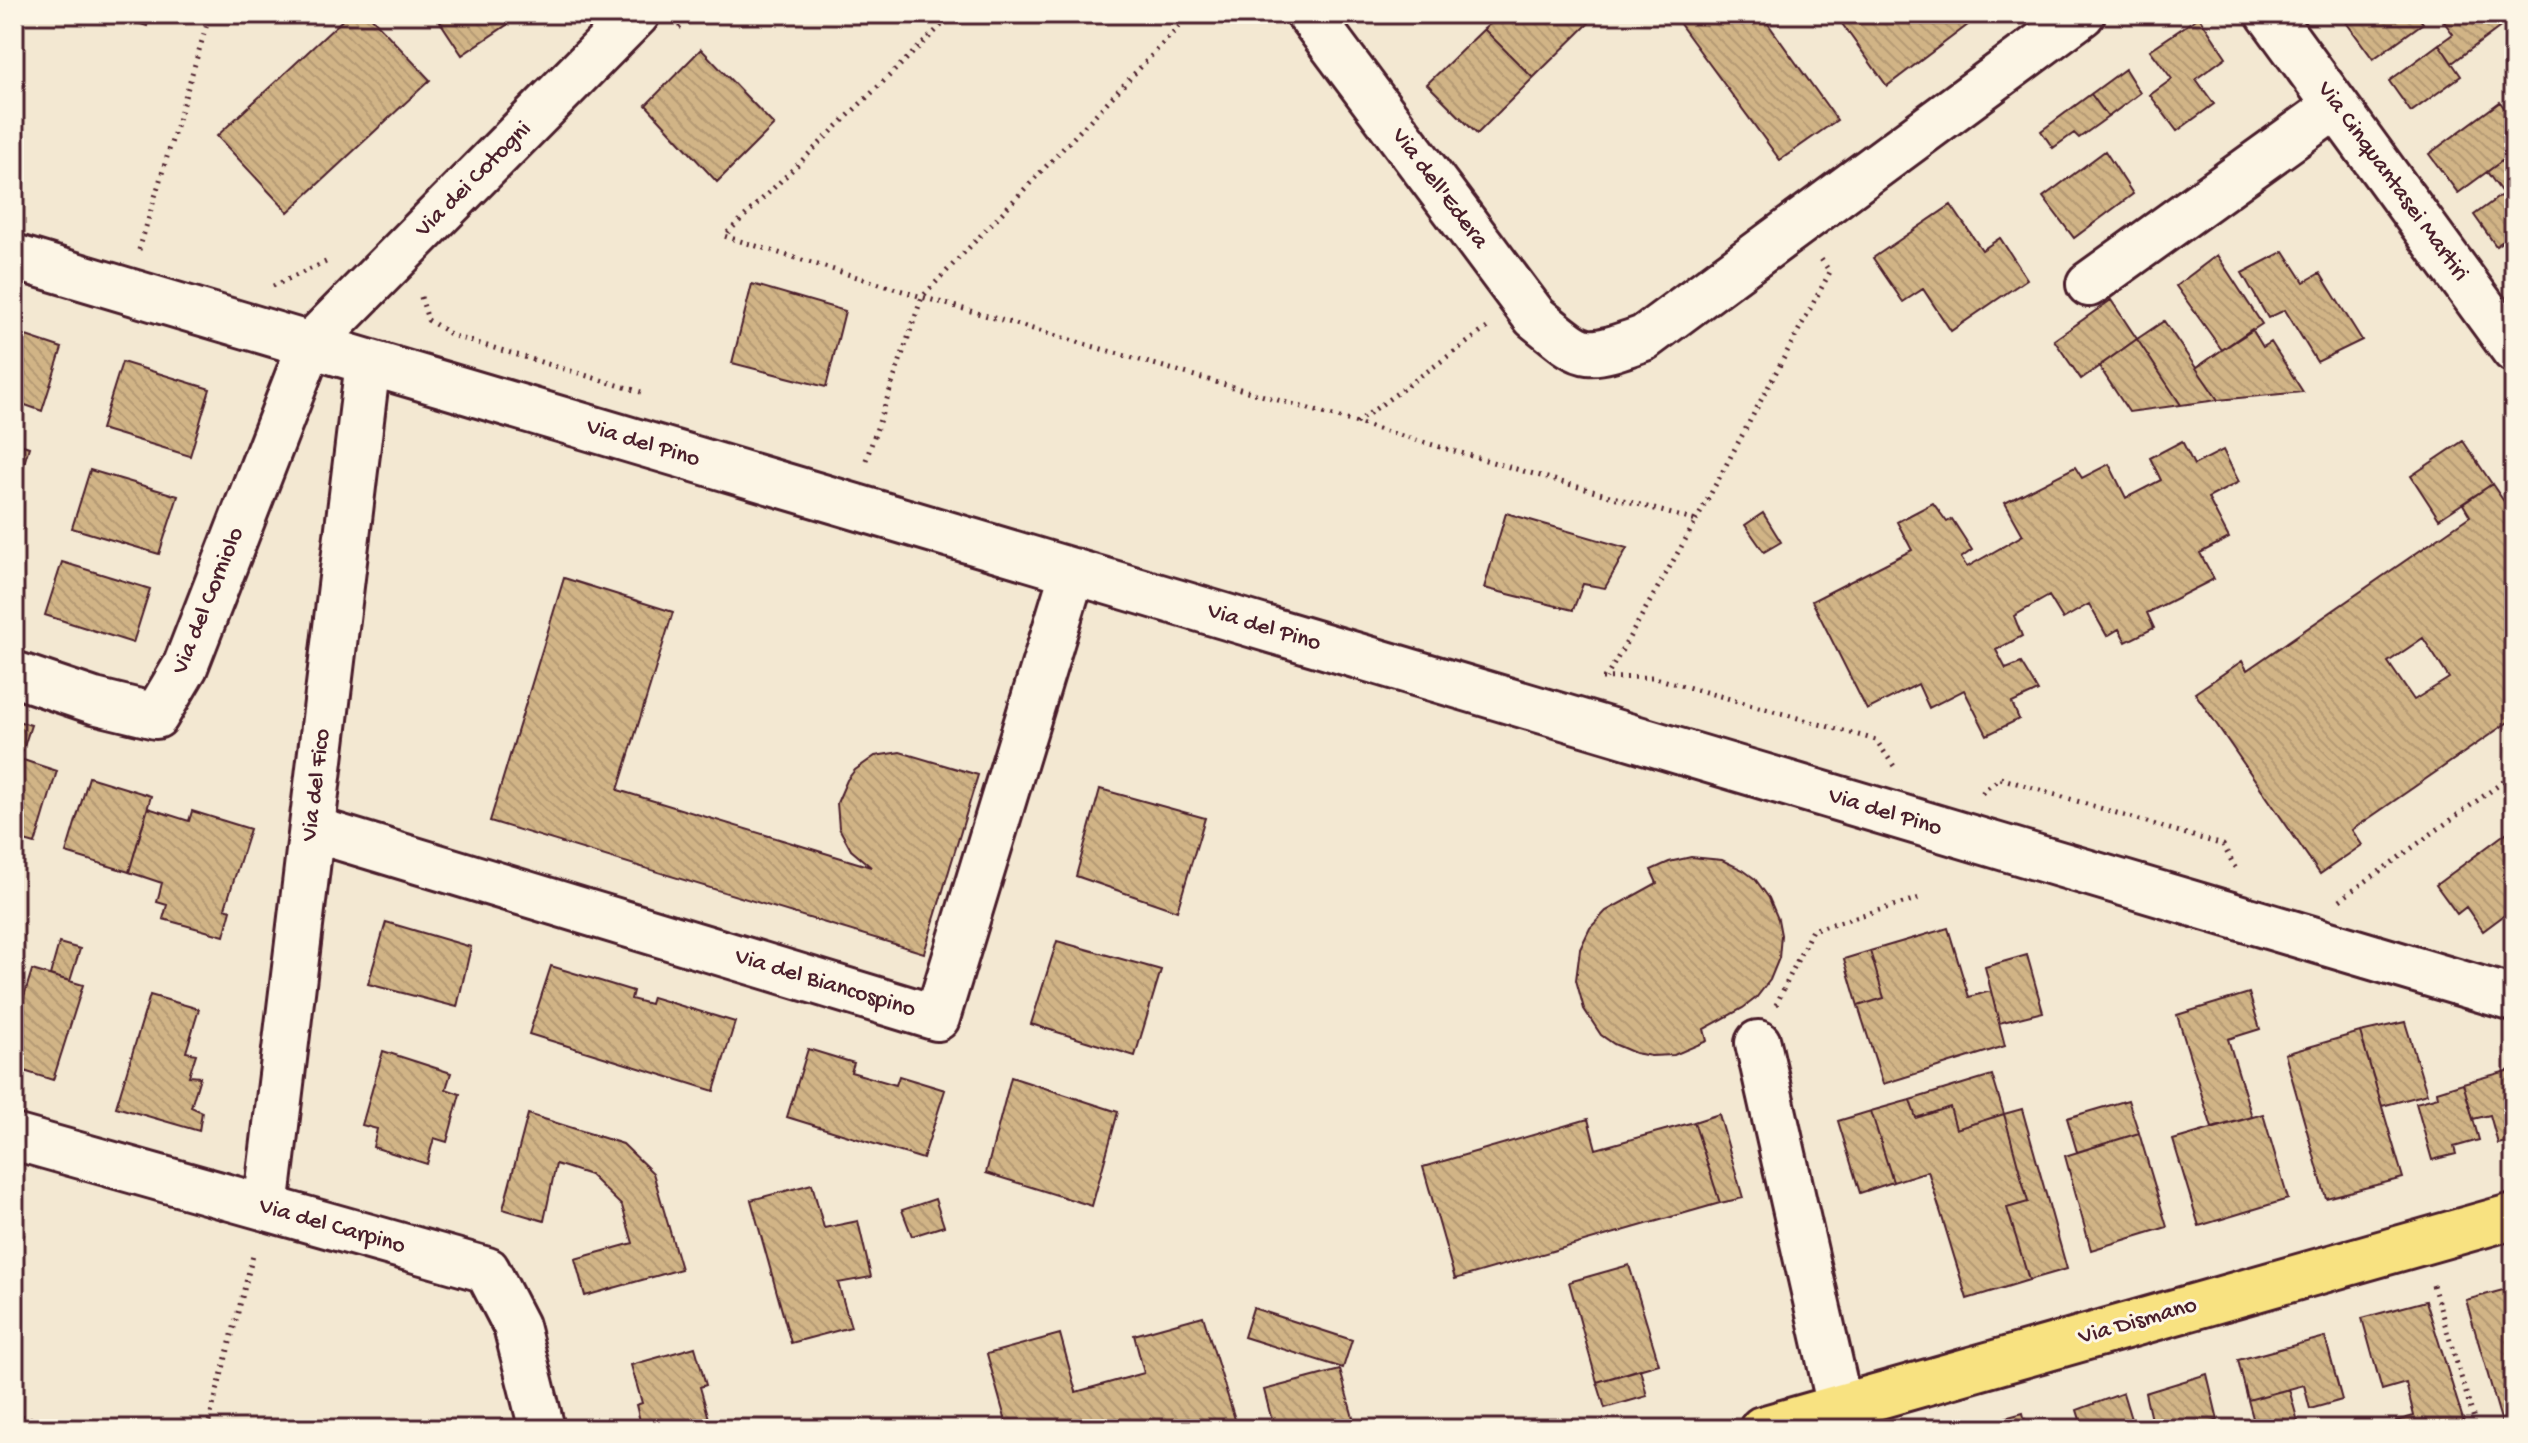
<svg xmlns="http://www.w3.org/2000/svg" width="2528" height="1443" viewBox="0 0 2528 1443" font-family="'Gochi Hand',sans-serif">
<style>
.building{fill:url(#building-back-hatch);stroke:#4a1f2b;stroke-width:2;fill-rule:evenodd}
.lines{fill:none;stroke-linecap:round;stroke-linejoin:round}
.minor-casing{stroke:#4a1f2b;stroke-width:50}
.major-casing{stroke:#4a1f2b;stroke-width:50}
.path{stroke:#4a1f2b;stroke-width:5;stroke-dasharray:2 6;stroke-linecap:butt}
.minor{stroke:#fcf5e5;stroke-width:44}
.major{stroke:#f8e281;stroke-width:44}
.labels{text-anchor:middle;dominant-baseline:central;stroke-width:6;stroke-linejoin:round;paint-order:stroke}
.street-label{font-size:24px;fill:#4a1f2b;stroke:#fcf5e5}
</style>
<defs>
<pattern id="building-back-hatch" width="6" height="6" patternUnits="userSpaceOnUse" patternTransform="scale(2)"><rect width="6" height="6" fill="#d1b486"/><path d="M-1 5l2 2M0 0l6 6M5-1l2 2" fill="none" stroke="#b59a74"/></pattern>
</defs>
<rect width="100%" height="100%" fill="#f3e8d2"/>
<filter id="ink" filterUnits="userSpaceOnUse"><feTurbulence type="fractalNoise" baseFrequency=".0125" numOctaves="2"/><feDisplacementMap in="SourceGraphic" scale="16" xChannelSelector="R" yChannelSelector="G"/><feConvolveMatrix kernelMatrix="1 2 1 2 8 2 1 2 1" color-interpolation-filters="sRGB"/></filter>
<g filter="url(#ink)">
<path class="building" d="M108 14H151L147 26Z
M349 14H368L430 80 288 212 217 136Z
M435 14H523L462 55Z
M1501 14 1518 16 1580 14 1589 23 1533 78 1484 29Z
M1685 14H1776L1766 21 1837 120 1780 160 1677 20Z
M1835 14H1974L1977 18 1887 86Z
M2340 14H2416L2423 23 2373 59Z
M2441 14H2501L2507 22 2452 63 2439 44 2453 34 2439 15Z
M2199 17 2226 57 2196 79 2214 104 2177 131 2150 95 2172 79 2150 50Z
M1484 29 1533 78 1477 134 1427 84Z
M2439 44 2461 76 2411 112 2389 81Z
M701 49 774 125 717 182 646 105Z
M2125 69 2140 93 2108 117 2091 94Z
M2091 94 2108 117 2079 138 2074 133 2053 148 2041 131Z
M2500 102 2514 121V152L2458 193 2429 154Z
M2105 151 2133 194 2074 238 2043 197Z
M2514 152V186L2503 194 2487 172Z
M2514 186V233L2496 246 2474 215Z
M1951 205 1982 250 2000 238 2027 279 1951 331 1923 289 1903 302 1873 258Z
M2284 251 2304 282 2320 273 2362 340 2317 362 2285 310 2268 318 2242 273Z
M2217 255 2262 324 2222 350 2176 286Z
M752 284 845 311 826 387 732 363Z
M2111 300 2137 339 2081 379 2054 340Z
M2164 321 2196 368 2218 400 2181 405 2137 339Z
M2252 329 2263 347 2271 342 2303 392 2218 400 2196 368Z
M14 332 62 348 42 411 14 401Z
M2137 339 2181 405 2129 412 2099 366Z
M122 362 210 389 190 456 101 429Z
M2182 441 2194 465 2223 450 2239 482 2208 498 2229 538 2200 553 2214 579 2147 613 2154 628 2126 642 2119 629 2107 636 2089 604 2063 619 2049 596 2014 616 2022 636 1996 650 2006 669 2021 663 2038 691 2012 703 2019 719 1987 735 1964 690 1929 708 1918 684 1867 710 1812 601 1912 550 1897 522 1933 503 1947 522 1952 519 1972 550 1961 558 1967 567 2023 535 2005 503 2075 467 2082 478 2109 464 2126 498 2161 480 2150 458Z
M2463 441 2492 484 2439 519 2411 476Z
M14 442 29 447 14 497Z
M90 470 178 496 159 554 72 528Z
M2492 484 2514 516V718L2352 830 2362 845 2320 874 2195 693 2242 661 2247 670 2470 516 2463 504ZM2423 638 2449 678 2414 700 2388 662Z
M1506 513 1627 548 1605 588 1583 584 1573 610 1484 588Z
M1763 513 1781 542 1764 552 1745 525Z
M62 562 150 589 133 643 45 615Z
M564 578 673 612 618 790 871 867 851 850 839 828 837 803 847 780 855 770 875 756 900 752 978 775 924 953 490 821Z
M14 720 31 725 20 759 14 757Z
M14 757 57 771 35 844 14 838Z
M89 777 151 796 129 872 66 853Z
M1100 789 1205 818 1177 911 1076 876Z
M148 808 189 821 192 811 250 829 225 908 231 910 224 936 163 919 167 905 157 902 162 883 129 872Z
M2514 827V917L2510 911 2483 931 2466 907 2457 914 2436 885Z
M1691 857 1722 860 1743 870 1755 879 1769 898 1778 919 1781 935 1779 958 1770 980 1756 998 1743 1008 1704 1029 1707 1041 1674 1055 1651 1056 1635 1053 1614 1044 1601 1035 1584 1009 1576 980 1580 949 1590 928 1606 911 1657 883 1651 870 1669 862Z
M386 922 471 947 457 1007 368 984Z
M1948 928 1969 997 1991 991 2005 1046 1883 1084 1858 1006 1884 998 1870 951Z
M1057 941 1161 970 1135 1056 1031 1024Z
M59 943 80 949 70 981 50 975Z
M1870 951 1884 998 1858 1006 1844 959Z
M2027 955 2043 1012 1999 1023 1985 967Z
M551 966 633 991 631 999 650 1004 652 997 735 1022 714 1091 529 1034Z
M32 970 83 985 53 1080 14 1068V1029Z
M2249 993 2260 1029 2228 1039 2252 1117 2212 1128 2177 1015Z
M150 995 199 1009 186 1052 196 1054 189 1076 200 1077 191 1107 202 1112 199 1131 116 1107Z
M2405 1022 2427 1094 2382 1106 2360 1032Z
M2360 1032 2403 1178 2326 1198 2285 1054Z
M808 1049 854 1063 851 1072 896 1085 899 1076 945 1090 923 1159 787 1117Z
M383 1051 451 1073 446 1089 460 1094 447 1142 434 1138 427 1164 373 1147 377 1129 362 1125Z
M2514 1069V1140L2498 1144 2490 1115 2473 1119 2463 1083Z
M1992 1075 2004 1114 1956 1129 1950 1107 1916 1118 1910 1100Z
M1011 1077 1118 1112 1092 1206 986 1173Z
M2463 1083 2479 1140 2454 1147 2456 1154 2432 1160 2416 1103 2438 1097 2437 1091Z
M1910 1100 1916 1118 1950 1107 1956 1129 2004 1114 2028 1202 2007 1208 2029 1280 1967 1299 1928 1171 1893 1182 1871 1111Z
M2128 1100 2139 1133 2077 1152 2067 1118Z
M2022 1109 2067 1269 2029 1280 2007 1208 2028 1202 2004 1114Z
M1871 1111 1893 1182 1860 1193 1838 1121Z
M528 1114 623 1144 653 1173 681 1269 585 1296 575 1259 633 1243 622 1206 590 1175 556 1164 544 1221 503 1209Z
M1719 1114 1743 1198 1720 1203 1694 1122Z
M2263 1114 2288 1199 2199 1226 2173 1140Z
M1588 1119 1596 1149 1694 1122 1720 1203 1455 1279 1423 1167Z
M2139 1133 2167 1227 2091 1250 2065 1156Z
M812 1184 824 1228 858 1221 871 1277 838 1283 851 1327 791 1343 751 1200Z
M935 1199 944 1226 912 1236 902 1210Z
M14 1232 24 1235 14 1268Z
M1629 1265 1659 1364 1597 1382 1569 1282Z
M2514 1287V1419L2502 1423 2466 1300Z
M2426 1301 2466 1429H2398L2396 1421 2414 1416 2406 1383 2382 1390 2362 1318Z
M1253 1308 1352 1340 1343 1368 1244 1337Z
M1203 1316 1238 1429H1008L987 1354 1060 1334 1076 1392 1144 1373 1134 1335Z
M2325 1337 2342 1400 2310 1409 2304 1385 2248 1400 2238 1360Z
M695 1347 706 1385 700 1387 712 1429H642L636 1405 642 1403 631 1365Z
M1640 1369 1647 1396 1605 1408 1597 1382Z
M1340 1370 1356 1429H1274L1264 1390Z
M2207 1374 2218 1420 2199 1429H2153L2145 1393Z
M2289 1389 2300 1429H2256L2248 1400Z
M2123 1393 2134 1429H2083L2077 1410Z
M2023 1413 2027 1429H1964Z
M937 1420 939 1429H903Z"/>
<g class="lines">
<g class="minor-casing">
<path id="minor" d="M1309 14 1535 317C1586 358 1580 361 1644 338L2082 14
M2269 14 2514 350
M14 257 2514 999
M2089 284 2336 106
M14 674 94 701 156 716 185 667 310 345 637 14
M312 829 937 1018 1073 571
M1758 1043 1840 1407
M14 1137 487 1270 516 1326 542 1429
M266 1208 368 362"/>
</g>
<g class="major-casing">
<path id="major" d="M1762 1429 2514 1216"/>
</g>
<path class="path" d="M953 14 724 236 922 297 1696 521 1606 678
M679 28 694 14
M139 250 210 14
M273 286 326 262
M421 297 428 320 454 336 641 392
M1356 423 1487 328
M866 460 922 297 1191 14
M1696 521 1830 272 1821 259
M1602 678 1652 677 1876 740 1896 769
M1982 793 2000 778 2223 845 2237 871
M2340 900 2514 774
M1776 1005 1812 930 1920 898
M2433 1285 2477 1429
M14 1414 67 1429
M207 1429 254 1252"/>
<use href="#minor" class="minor"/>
<use href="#major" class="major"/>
</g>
</g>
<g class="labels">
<g class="street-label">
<text transform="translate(474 180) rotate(-45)">Via dei Cotogni</text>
<text transform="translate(2392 182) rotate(54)">Via Cinquantasei Martiri</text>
<text transform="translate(1439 189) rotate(53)">Via dell'Edera</text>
<text transform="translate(643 444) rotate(17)">Via del Pino</text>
<text transform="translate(209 601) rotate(-68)">Via del Corniolo</text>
<text transform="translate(1264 628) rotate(17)">Via del Pino</text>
<text transform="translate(317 785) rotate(-83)">Via del Fico</text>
<text transform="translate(1885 813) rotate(17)">Via del Pino</text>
<text transform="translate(825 984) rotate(17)">Via del Biancospino</text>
<text transform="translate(332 1227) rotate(16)">Via del Carpino</text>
<text transform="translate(2138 1322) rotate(-16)">Via Dismano</text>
</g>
</g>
<rect width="2528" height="1443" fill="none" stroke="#fcf5e5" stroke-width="48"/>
<rect x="24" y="24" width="2480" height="1395" fill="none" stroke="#4a1f2b" stroke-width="3" filter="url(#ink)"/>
</svg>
